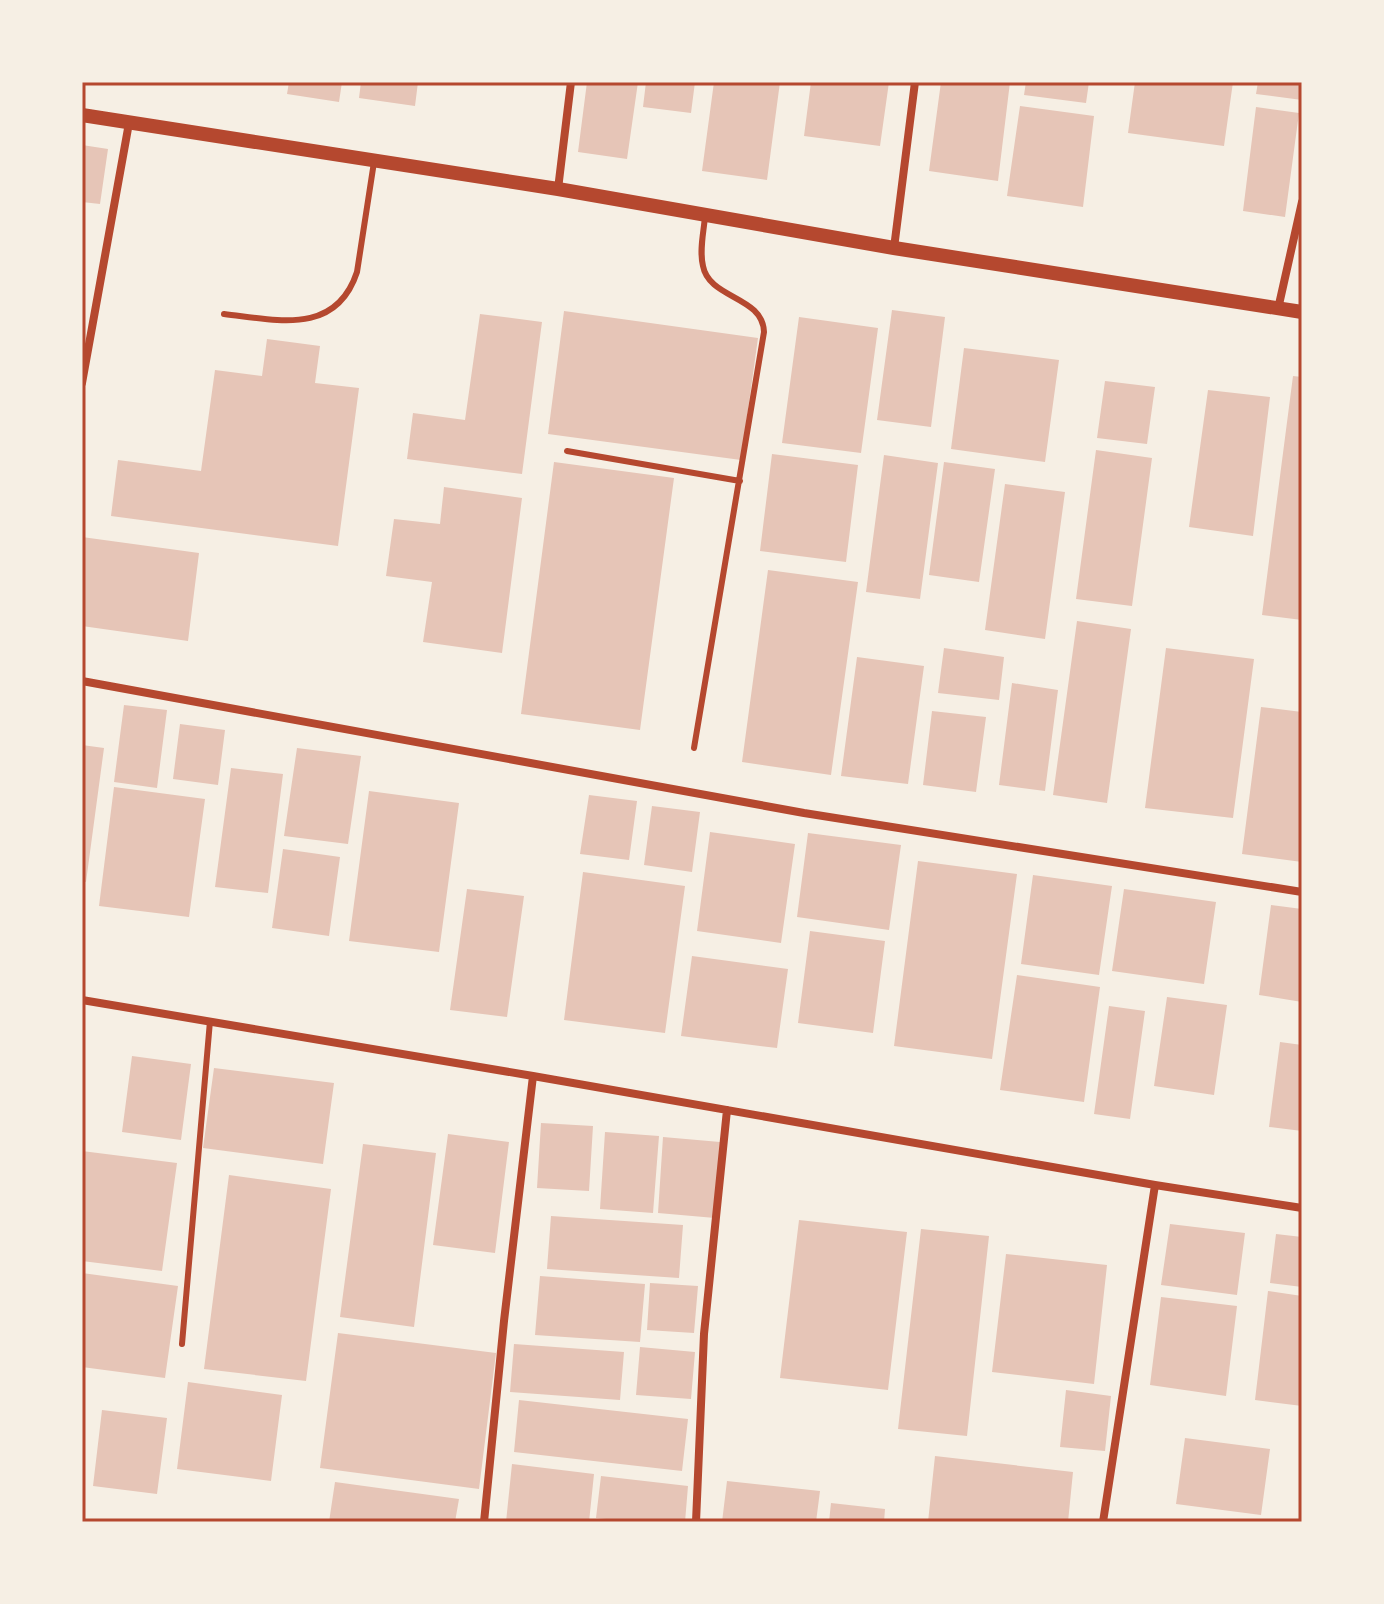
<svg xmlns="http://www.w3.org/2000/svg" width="1384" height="1604" viewBox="0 0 1384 1604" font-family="'Public Sans',sans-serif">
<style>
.building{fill:#e6c5b7}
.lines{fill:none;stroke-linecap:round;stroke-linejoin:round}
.service{stroke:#b5482f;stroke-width:6}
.minor{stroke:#b5482f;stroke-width:8}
.tertiary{stroke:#b5482f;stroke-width:14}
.neatline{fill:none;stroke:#b5482f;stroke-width:3}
</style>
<rect width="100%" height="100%" fill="#f6efe4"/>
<path class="building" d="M289 82H342L339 102 287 94Z
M361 82H418L415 106 359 98Z
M587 82H638L627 159 578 152Z
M646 82H695L691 113 643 107Z
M714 82H780L767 180 702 171Z
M811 82H889L880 146 804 136Z
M941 82H1010L998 181 929 171Z
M1026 82H1089L1086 103 1024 95Z
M1135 82H1233L1224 146 1128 133Z
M1258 82H1302V100L1256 94Z
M1020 106 1094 116 1083 207 1007 196Z
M1256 107 1299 113 1285 217 1243 211Z
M82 145 108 149 100 204 82 202Z
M892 310 945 317 931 427 877 420Z
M564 311 758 338 741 460 548 434Z
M480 314 542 322 522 474 407 459 413 413 465 420Z
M799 317 878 328 861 453 782 443Z
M267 339 320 346 315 383 359 388 338 546 111 516 118 460 201 471 215 370 262 376Z
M964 348 1059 360 1045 462 951 449Z
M1293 376 1302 377V620L1262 615Z
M1105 381 1155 387 1147 444 1097 438Z
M1208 390 1270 397 1253 536 1189 527Z
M1096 450 1152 458 1132 606 1076 599Z
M772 454 858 465 846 562 760 551Z
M884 455 938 463 920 599 866 592Z
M554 462 674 478 640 730 521 714Z
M944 462 995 469 979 582 929 575Z
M1005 484 1065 492 1045 639 985 630Z
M444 487 522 498 502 653 423 642 432 582 386 576 394 519 440 524Z
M82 537 199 553 188 641 82 626Z
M768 570 858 582 831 775 742 762Z
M1077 621 1131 629 1107 803 1053 795Z
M944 648 1004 657 999 700 938 693Z
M1166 648 1254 659 1233 818 1145 808Z
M857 657 924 666 908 784 841 776Z
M1012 683 1058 690 1045 791 999 785Z
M124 705 167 710 157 788 114 782Z
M1261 707 1302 712V862L1242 854Z
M932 711 986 717 976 792 923 785Z
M180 724 225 730 218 785 173 779Z
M82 745 104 748 86 882 82 881Z
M297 748 361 756 348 844 284 836Z
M231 768 283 774 268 893 215 887Z
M114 787 205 799 189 917 99 906Z
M369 791 459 803 439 952 349 941Z
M589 795 637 801 629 860 580 854Z
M652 806 700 812 692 872 644 865Z
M710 832 795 844 781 943 697 931Z
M808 833 901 845 889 930 797 917Z
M283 849 340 857 329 936 272 928Z
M918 861 1017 874 992 1059 894 1046Z
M583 872 685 886 665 1033 564 1020Z
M1033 875 1112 886 1099 975 1021 964Z
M467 889 524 896 507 1017 450 1010Z
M1124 889 1216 902 1204 984 1112 971Z
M1271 905 1302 909V1002L1259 995Z
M810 931 885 941 873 1033 798 1023Z
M692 956 788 969 777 1048 681 1036Z
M1017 975 1100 987 1084 1102 1000 1090Z
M1167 997 1227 1005 1214 1095 1154 1086Z
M1109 1006 1145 1011 1130 1119 1094 1114Z
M1280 1042 1302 1045V1131L1269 1127Z
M132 1056 191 1064 181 1140 122 1132Z
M214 1068 334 1083 323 1164 203 1148Z
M541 1123 593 1126 589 1191 537 1188Z
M605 1132 659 1136 653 1213 600 1209Z
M448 1134 509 1142 495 1253 433 1245Z
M663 1137 720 1142 715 1218 658 1213Z
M363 1144 436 1153 414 1327 340 1317Z
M82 1151 177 1163 162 1271 82 1261Z
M229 1175 331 1189 306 1381 204 1369Z
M551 1216 683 1225 679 1278 547 1269Z
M799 1220 907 1232 888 1390 780 1378Z
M1170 1224 1245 1233 1237 1295 1161 1285Z
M921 1229 989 1236 967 1436 898 1429Z
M1276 1234 1302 1237V1287L1270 1283Z
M1006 1254 1107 1265 1094 1384 992 1372Z
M82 1273 178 1286 165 1378 82 1367Z
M540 1276 645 1284 640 1342 535 1335Z
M650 1283 698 1286 694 1333 647 1330Z
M1268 1291 1302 1296V1406L1255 1400Z
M1161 1297 1237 1306 1226 1396 1150 1385Z
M338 1333 496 1353 479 1489 320 1468Z
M514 1344 624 1352 620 1400 510 1392Z
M640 1347 695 1352 691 1399 636 1395Z
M188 1382 282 1395 271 1481 177 1469Z
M1066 1390 1111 1396 1105 1451 1060 1447Z
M519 1400 688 1419 682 1471 514 1452Z
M102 1410 167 1418 157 1494 93 1486Z
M1185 1438 1270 1449 1261 1515 1176 1504Z
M935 1456 1073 1472 1068 1522H928Z
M512 1464 594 1474 589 1522H506Z
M601 1476 688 1486 685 1522H636L596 1518Z
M727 1481 820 1491 816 1522H722Z
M335 1482 459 1499 455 1522H329Z
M831 1503 885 1509 884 1522H829Z"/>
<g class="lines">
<path class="service" d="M224 314C277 320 336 336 357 272L374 162
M567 451 740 481
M694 748 764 332C763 296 709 299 703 266 699 250 704 231 705 216
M182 1344 210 1021"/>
<path class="minor" d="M558 189 571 82
M894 248 915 82
M1278 309 1302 202
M82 383 129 123
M82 681 804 813 1302 892
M82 1000 533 1076 1155 1185 1302 1208
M484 1522 504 1321 533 1076
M696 1522 704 1334 727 1110
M1103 1522 1155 1185"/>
<path class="tertiary" d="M82 115 558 189 894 248 1302 312"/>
</g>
<rect width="1384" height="1604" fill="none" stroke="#f6efe4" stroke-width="168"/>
<rect x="84" y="84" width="1216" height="1436" class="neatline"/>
</svg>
